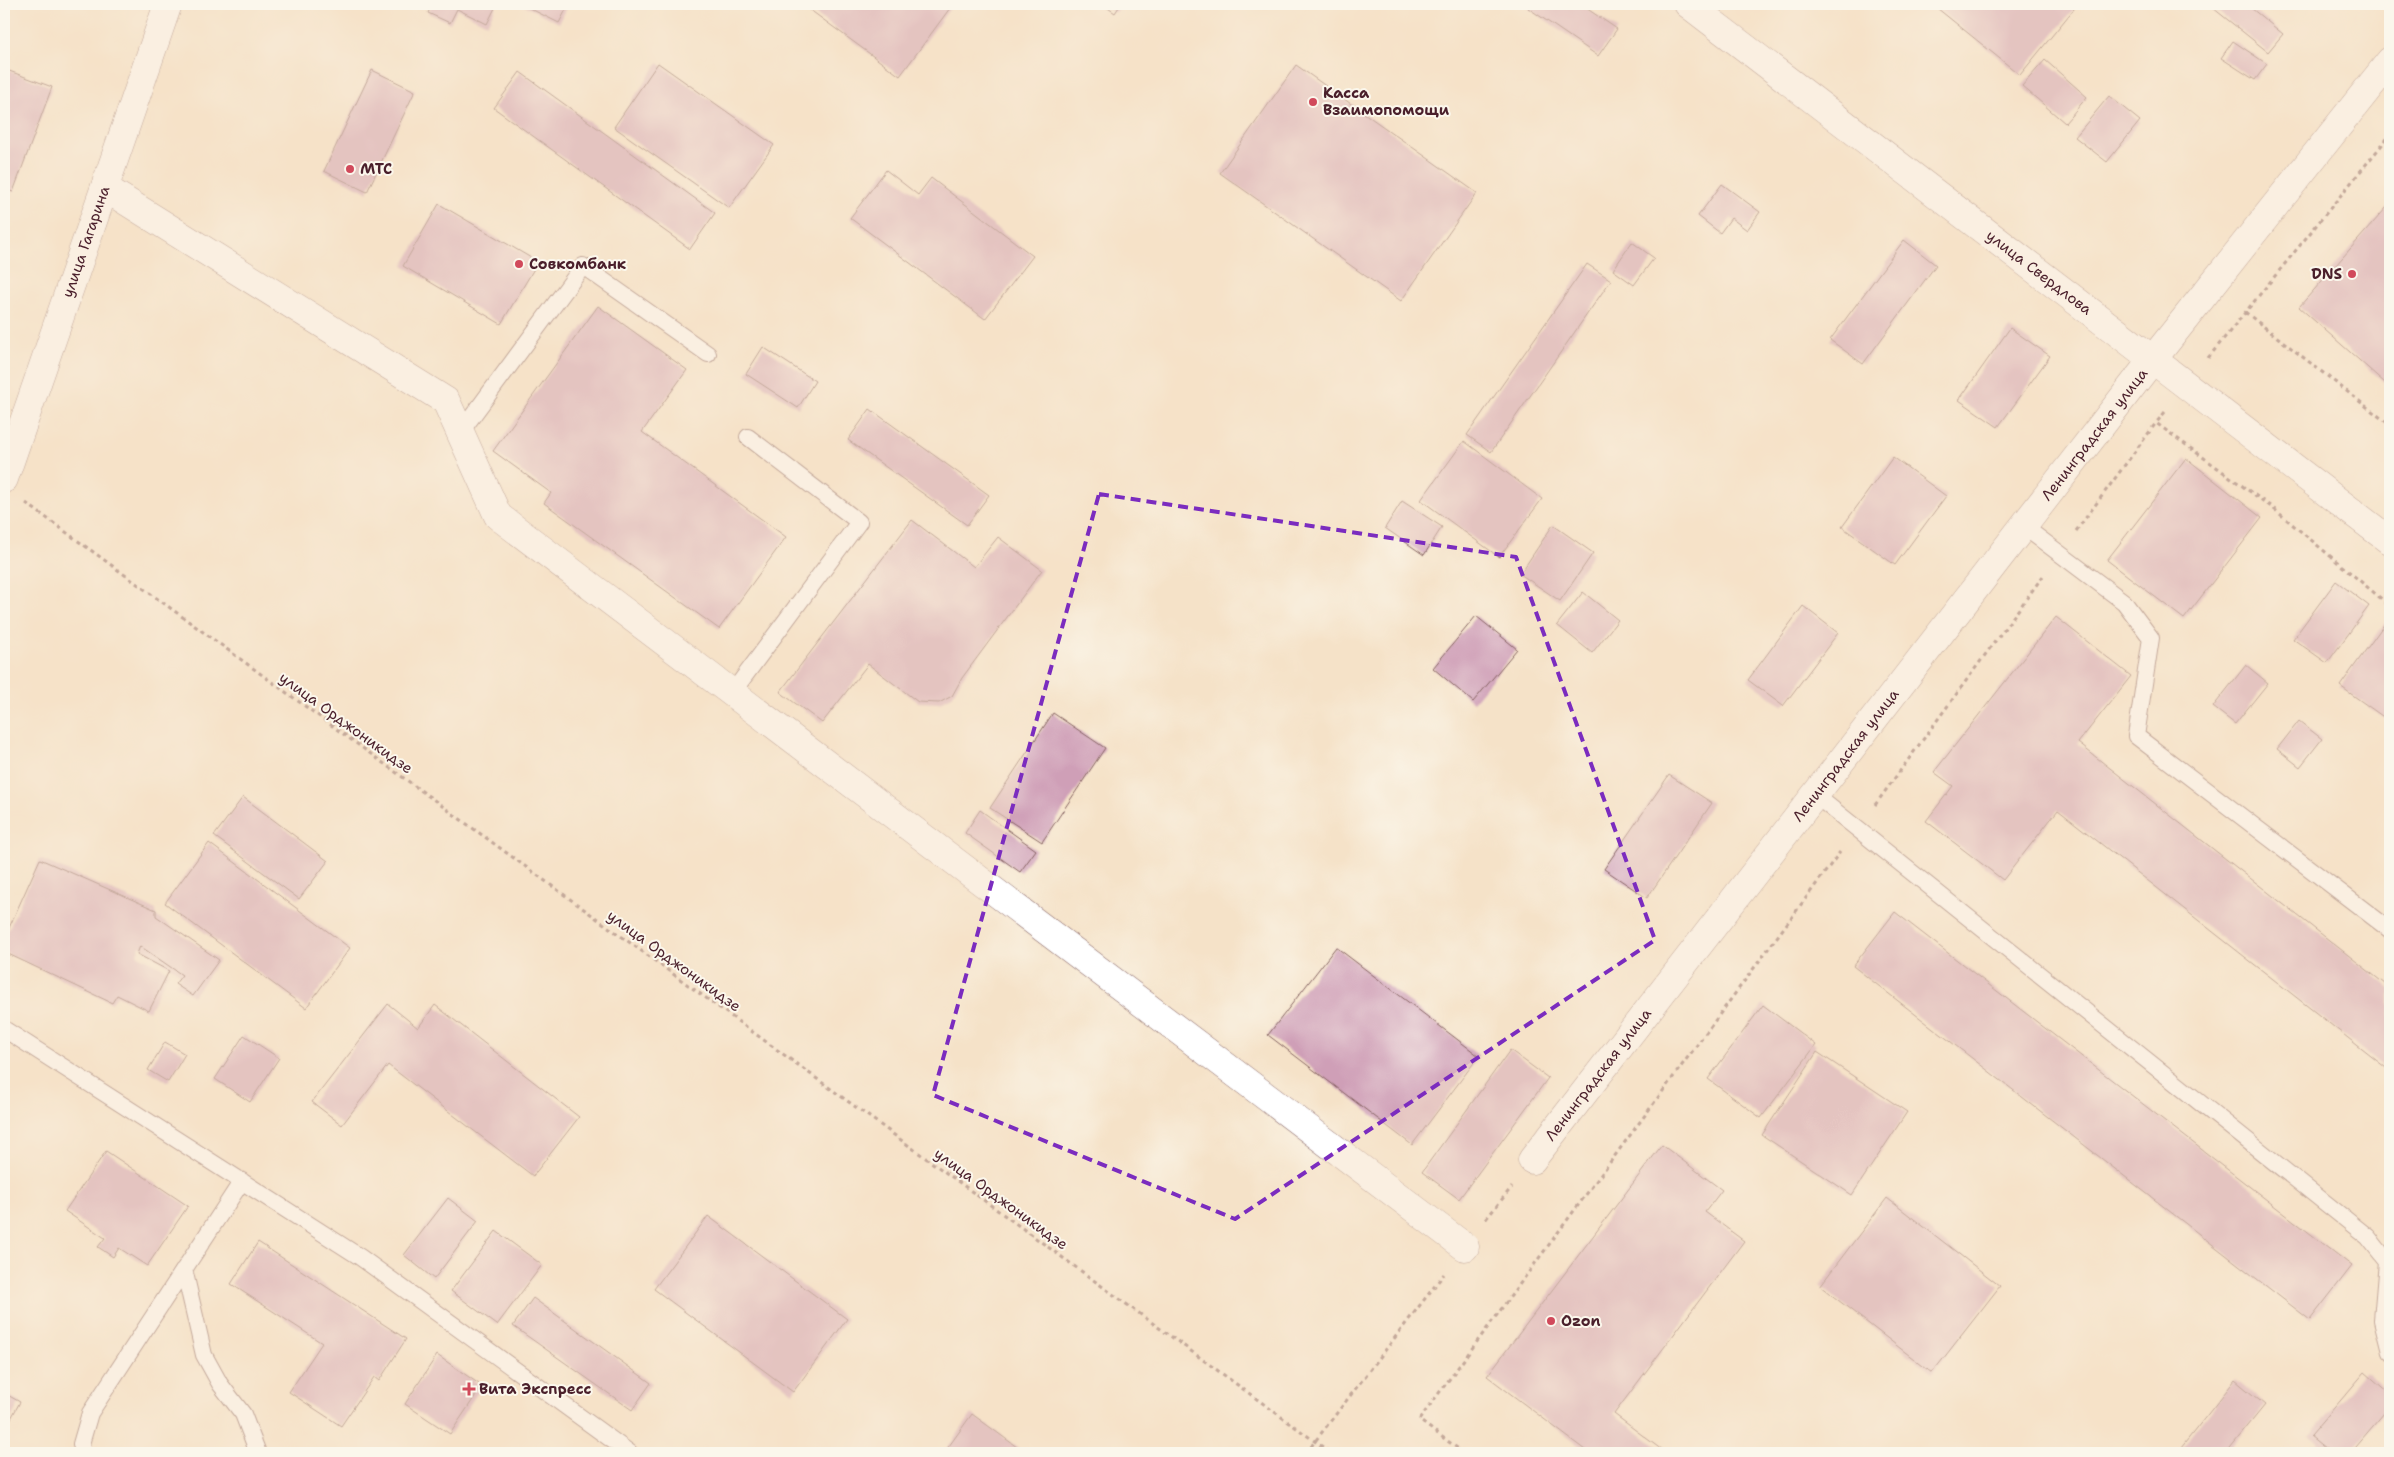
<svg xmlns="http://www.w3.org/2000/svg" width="2394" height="1457" viewBox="0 0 2394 1457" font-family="'Shantell Sans',sans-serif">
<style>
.building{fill:#cf9fb7}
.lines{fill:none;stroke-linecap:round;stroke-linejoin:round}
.lane-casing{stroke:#866362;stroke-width:18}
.street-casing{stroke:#866362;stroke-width:29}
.secondary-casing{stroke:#866362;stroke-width:29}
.path{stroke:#866362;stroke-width:3;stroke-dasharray:4 4;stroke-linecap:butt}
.lane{stroke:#fff;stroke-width:16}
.street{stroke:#fff;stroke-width:28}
.secondary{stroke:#fff;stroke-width:28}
.marked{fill:none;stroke:#7b2cbf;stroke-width:4;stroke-dasharray:10 6;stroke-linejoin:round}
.poi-dot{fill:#d1495b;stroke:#fbf7ec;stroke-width:2}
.labels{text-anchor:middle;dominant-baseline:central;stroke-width:4;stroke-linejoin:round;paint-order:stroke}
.poi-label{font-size:15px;font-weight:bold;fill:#4a1f2b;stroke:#fbf7ec;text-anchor:start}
.street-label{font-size:15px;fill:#4a1f2b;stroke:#fbf7ec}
</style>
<rect width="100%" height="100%" fill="#fbf7ec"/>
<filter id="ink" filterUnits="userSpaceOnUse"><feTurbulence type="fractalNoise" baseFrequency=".02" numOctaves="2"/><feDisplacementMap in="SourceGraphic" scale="10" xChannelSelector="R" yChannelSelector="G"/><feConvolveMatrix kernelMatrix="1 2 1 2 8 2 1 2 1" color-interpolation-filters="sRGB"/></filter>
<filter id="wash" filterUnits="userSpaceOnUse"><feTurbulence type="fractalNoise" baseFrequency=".0096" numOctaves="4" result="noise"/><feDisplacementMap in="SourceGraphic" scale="20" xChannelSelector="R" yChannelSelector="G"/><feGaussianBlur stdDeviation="1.12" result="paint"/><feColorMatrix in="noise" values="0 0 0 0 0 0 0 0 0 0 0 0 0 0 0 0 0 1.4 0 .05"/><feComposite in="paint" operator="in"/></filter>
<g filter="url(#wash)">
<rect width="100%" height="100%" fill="#f5e2c8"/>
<g id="blocks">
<path class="building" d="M432 4H497L487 24 457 9 450 23 428 13Z
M521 4H569L559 23Z
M802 4H953L900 76Z
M1102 4H1121L1115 13Z
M1531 4H1580L1617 29 1598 56 1528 8Z
M1932 4H2078L2020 75Z
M2208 4H2246L2283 34 2268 52Z
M2233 41 2267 64 2255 80 2221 58Z
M2045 60 2087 97 2065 123 2022 86Z
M658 63 774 145 729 208 614 127Z
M1296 65 1477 193 1401 301 1220 173Z
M4 69 52 87 13 192 4 189Z
M372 70 415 91 367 192 324 171Z
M520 72 715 213 690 249 494 108Z
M2109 96 2140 121 2107 162 2075 137Z
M886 170 918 195 931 178 1033 256 985 319 850 218Z
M1722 184 1760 212 1747 230 1731 218 1720 233 1698 216Z
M439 204 538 262 501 324 403 266Z
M2387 207 2390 210V377L2385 383 2299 307Z
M1904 240 1936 265 1863 364 1830 340Z
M1632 242 1654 258 1634 285 1613 270Z
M1587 264 1611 280 1491 452 1467 435Z
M598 306 687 370 642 432 786 537 719 629 544 503 551 493 493 451Z
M2010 328 2050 356 1998 427 1959 400Z
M763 347 815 381 798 408 746 374Z
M870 409 989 495 967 525 848 440Z
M1464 441 1542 499 1499 557 1421 500Z
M1893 457 1946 496 1895 565 1842 527Z
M2186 458 2262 518 2184 619 2107 560Z
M1402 501 1442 527 1424 555 1385 528Z
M912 520 974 567 998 537 1042 570 962 678 952 696 939 703 918 702 868 664 822 723 780 692Z
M1553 525 1593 553 1560 601 1520 574Z
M2336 581 2369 606 2327 663 2293 639Z
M1583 592 1618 620 1592 653 1557 625Z
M1803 606 1838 633 1783 706 1748 680Z
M1476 616 1517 649 1473 702 1433 668Z
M2056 617 2131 676 2078 743 2390 988V1071L2058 810 2003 880 1926 821 1953 786 1934 772Z
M2388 619 2390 621 2389 721 2340 686Z
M2246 665 2268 683 2235 724 2213 707Z
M1053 713 1105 748 1042 842 990 808Z
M2299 721 2322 739 2300 767 2277 749Z
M1669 775 1712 803 1647 898 1604 869Z
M243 797 328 861 299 899 214 836Z
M980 810 1036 850 1020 872 965 833Z
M209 843 350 948 306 1008 165 903Z
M40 859 156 910V916L219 960 193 996 175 984 182 975 140 946 137 954 169 971 149 1011 117 995 112 1003 4 952V939Z
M1895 912 2352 1266 2310 1320 1853 966Z
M1336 947 1479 1056 1412 1145 1268 1035Z
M388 1004 418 1028 435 1005 579 1117 533 1176 388 1065 342 1125 312 1102Z
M1763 1005 1816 1045 1761 1118 1708 1079Z
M244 1035 279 1058 250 1102 215 1079Z
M165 1042 185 1054 168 1082 148 1070Z
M1510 1050 1548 1078 1459 1199 1422 1172Z
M1817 1052 1907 1112 1852 1195 1762 1135Z
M1662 1145 1722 1190 1705 1212 1744 1241 1614 1414 1666 1453H1589L1487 1376Z
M106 1151 188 1206 147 1266 119 1248 113 1257 98 1247 105 1238 65 1211Z
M448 1198 478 1221 434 1279 404 1255Z
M1887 1198 2000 1286 1932 1373 1820 1286Z
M708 1216 847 1319 793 1392 654 1289Z
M496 1231 542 1265 497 1325 451 1291Z
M258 1242 406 1339 379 1381 374 1377 341 1426 289 1392 322 1343 231 1284Z
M533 1298 651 1383 632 1410 513 1326Z
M437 1355 482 1386 450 1434 405 1404Z
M2365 1372 2390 1394V1406L2350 1453H2331L2310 1436Z
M2235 1380 2265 1405 2226 1453H2177Z
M4 1393 20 1402 4 1431Z
M972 1414 1025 1453H944Z"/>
</g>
</g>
<g filter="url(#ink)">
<use href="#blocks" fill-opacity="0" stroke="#866362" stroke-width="1"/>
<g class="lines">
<g class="lane-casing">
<path id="lane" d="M460 433 583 266 708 354
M2023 526 2124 602 2151 638 2136 736 2390 930
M732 693 859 522 748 437
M1815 795 2368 1237 2387 1261 2382 1320 2390 1352
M4 1029 360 1257 630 1453
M184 1269 204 1355 220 1384 243 1414 258 1453
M83 1453 81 1444 90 1413 242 1181"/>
</g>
<g class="street-casing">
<g id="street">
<path d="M105 188 446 401 498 516 1465 1247"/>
<path id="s1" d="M1532 1160 2153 359 2390 61"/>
</g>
</g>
<g class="secondary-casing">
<g id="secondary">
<path id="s2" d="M1688 4 2390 541"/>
<path id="s3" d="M4 479 168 4"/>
</g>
</g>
<path class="path" d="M2245 312 2390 425
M2208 358 2390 135
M2165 412 2156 423 2274 509 2390 606
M26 503 1331 1453
M2076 531 2156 423
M1875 805 2043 576
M1486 1219 1512 1187
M1306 1453 1444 1274
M1464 1453 1419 1420 1840 852"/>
<use href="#lane" class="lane"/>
<use href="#street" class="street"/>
<use href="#secondary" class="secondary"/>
</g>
</g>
<path d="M0 0H2394V1457H0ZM1099 494 1516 557 1655 940 1235 1219 933 1095Z" fill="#f5e2c8" fill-opacity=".55" fill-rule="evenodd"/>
<path class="marked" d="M1099 494 1516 557 1655 940 1235 1219 933 1095Z"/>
<g class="poi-dot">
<circle cx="1313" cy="102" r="5"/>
<circle cx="350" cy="169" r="5"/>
<circle cx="519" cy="264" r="5"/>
<circle cx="2352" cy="274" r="5"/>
<circle cx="1551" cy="1321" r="5"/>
<path d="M466.5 1381.5h5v5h5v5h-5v5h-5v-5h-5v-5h5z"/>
</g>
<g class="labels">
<g class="poi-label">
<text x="1323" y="93">Касса<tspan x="1323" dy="17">Взаимопомощи</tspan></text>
<text x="360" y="169">МТС</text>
<text x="529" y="264">Совкомбанк</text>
<text x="2342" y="274" text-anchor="end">DNS</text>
<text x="1561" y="1321">Ozon</text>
<text x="479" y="1389">Вита Экспресс</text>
</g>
<g class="street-label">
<text stroke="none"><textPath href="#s3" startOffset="251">улица Гагарина</textPath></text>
<text stroke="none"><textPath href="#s2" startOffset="442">улица Свердлова</textPath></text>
<text stroke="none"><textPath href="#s1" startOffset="918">Ленинградская улица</textPath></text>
<text transform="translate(346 723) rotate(36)">улица Орджоникидзе</text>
<text stroke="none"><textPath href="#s1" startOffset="512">Ленинградская улица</textPath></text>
<text transform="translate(674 961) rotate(36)">улица Орджоникидзе</text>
<text stroke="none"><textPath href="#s1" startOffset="108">Ленинградская улица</textPath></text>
<text transform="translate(1001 1199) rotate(36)">улица Орджоникидзе</text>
</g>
</g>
<rect width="2394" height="1457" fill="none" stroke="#fbf7ec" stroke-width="20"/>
</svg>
